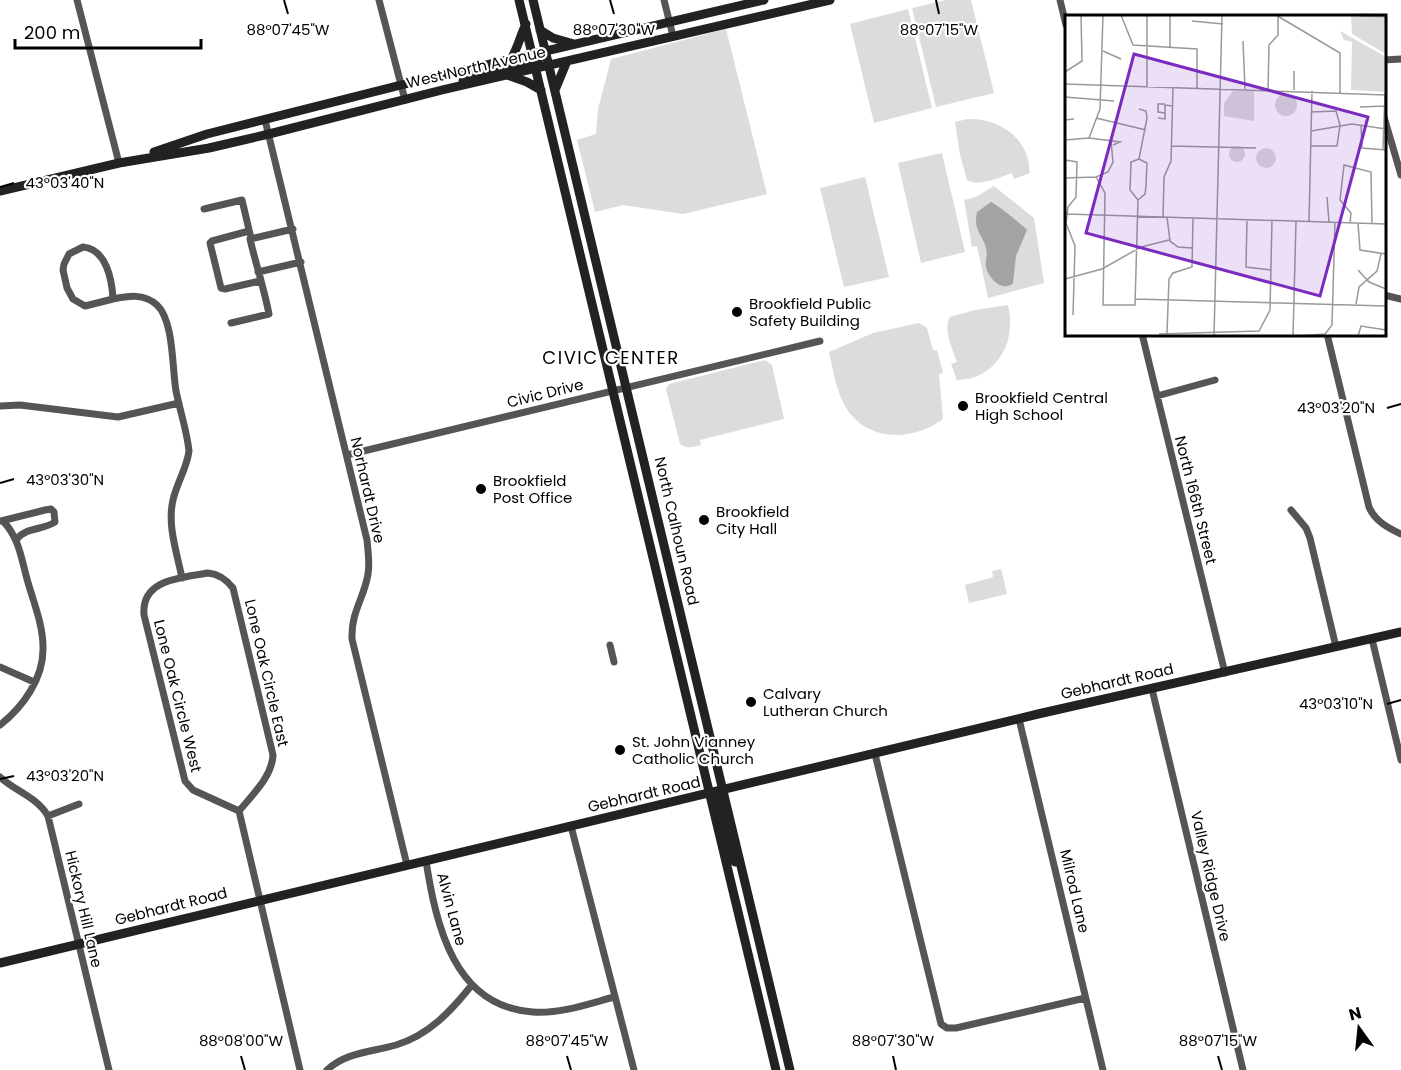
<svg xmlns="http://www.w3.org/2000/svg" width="1401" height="1070" viewBox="0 0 1401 1070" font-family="Poppins,sans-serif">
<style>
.green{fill:#dcdcdc}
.water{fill:#a3a3a3}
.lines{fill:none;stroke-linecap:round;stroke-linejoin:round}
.street{stroke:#555;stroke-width:7}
.secondary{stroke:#222;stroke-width:9}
.ticks{fill:none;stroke:#000;stroke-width:2}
.poi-dot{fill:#000;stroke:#fff;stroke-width:2}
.labels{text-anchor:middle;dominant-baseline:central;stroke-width:4.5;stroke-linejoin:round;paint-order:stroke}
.street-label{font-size:15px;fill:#000;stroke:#fff}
.poi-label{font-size:15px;fill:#000;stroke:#fff;text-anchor:start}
.quarter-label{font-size:18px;letter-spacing:1.5px;fill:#000;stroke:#fff}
.inset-river{fill:none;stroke:#a3a3a3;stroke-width:3}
.inset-road{fill:none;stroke:#999;stroke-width:1.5}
.view{fill:#7b2cbf;fill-opacity:0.15;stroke:#7b2cbf;stroke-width:3}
.inset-edge{fill:none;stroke:#000;stroke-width:3}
.ticks-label{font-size:15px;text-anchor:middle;fill:#000;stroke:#fff;stroke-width:4.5;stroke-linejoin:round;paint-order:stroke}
</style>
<rect width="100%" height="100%" fill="#fff"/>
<path class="green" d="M946 0H971L994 93 936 107 912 8Z
M908 9 932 108 874 123 850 24Z
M726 29 767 194 683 214 623 205 595 212 577 140 596 134 598 109 611 59Z
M967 119C992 118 1018 130 1027 156 1030 163 1028 167 1030 173L1014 179 1012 173C998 178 979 187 967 180L960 155 955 122Z
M942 153 965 252 921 263 898 163Z
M865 177 889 277 844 287 820 188Z
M994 186 1034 218 1044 283 988 298 977 246 972 247 964 200 976 197Z
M1008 305C1015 334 1005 365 975 377 967 380 963 378 957 381L951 364 957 362C952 348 943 330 950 317L975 310Z
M919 323 927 328 933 350H937L943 373 939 374 943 419C913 442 865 442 845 406 836 390 833 369 829 352L873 333Z
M765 360 772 365 784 419 700 440 701 445C693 447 687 449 680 444L667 393 666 389 669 384Z
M1001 569 1007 594 969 603 965 585 993 577 992 571Z"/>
<path class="water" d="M991 202C995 203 1024 226 1027 230L1016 256 1013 283C1003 293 988 278 986 267 985 261 988 254 986 248 982 233 973 231 977 212Z"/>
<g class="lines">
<path class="street" d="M77 0 119 163
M379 0 405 100
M664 0 673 36
M1060 0 1066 25
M1384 60 1401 59
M1384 117 1401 175
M265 120 367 540C368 551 370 563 368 574 364 599 351 611 352 639L407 865
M204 209 242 200 250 234
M249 231 212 241 210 243 221 288 225 289 260 281
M83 247C106 249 112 279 113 299L85 306 73 299 67 288 63 270 64 264 69 254Z
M258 272 301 262
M1384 295 1401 299
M113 299C128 296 144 293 157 305 174 321 172 368 176 391 180 411 187 431 189 451 187 468 177 482 173 500 167 525 177 553 182 578
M231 323 269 314C264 288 256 265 250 239L293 229
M1142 334 1225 673
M1327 334 1369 507C1375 521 1388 528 1401 534
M1157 396 1215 380
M0 406 20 405 118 417 179 403
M347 455 820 341
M1291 510 1306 528 1310 538 1336 647
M1 521 45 510 51 509 54 512 55 522C44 530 26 527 17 539
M208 573C219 574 226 579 233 588L273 755C272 777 252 795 239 811L193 790 185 781 144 615C141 579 181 578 208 573Z
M1372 639 1401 760
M610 645 614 662
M0 667 34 682
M1152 689 1243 1070
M1019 719 1103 1070
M0 725C23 707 44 678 43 647 43 624 33 601 27 579 21 557 19 538 3 521
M875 754 941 1024 947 1028H956L1085 998
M0 777C15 791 37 797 48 816L109 1070
M239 811 300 1070
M48 816 79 804
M571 826 634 1070
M426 861C436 925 454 1007 533 1012 560 1014 588 1004 614 997
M327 1070C346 1052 372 1052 396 1045 429 1035 451 1011 471 986"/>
<path class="secondary" d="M519 0 776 1070
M533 0 790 1070
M540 30 553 38 574 44
M511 59C518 48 520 36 526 24
M507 75 527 82 541 90
M463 81 539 59
M555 90 567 61
M154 152 207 134 401 85 764 0
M0 191 119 163 209 148 269 134 442 90 830 0
M711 794 718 797 730 847 735 862
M0 963 1038 714 1401 632"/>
</g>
<path class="ticks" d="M284 0 288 14M610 0 614 14M936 0 939 14M0 187 14 183M1387 408 1401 404M0 483 14 479M1387 704 1401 700M0 779 14 776M241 1056 245 1070M567 1056 571 1070M893 1056 896 1070M1218 1056 1222 1070"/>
<g class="poi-dot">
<circle cx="737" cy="312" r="6"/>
<circle cx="963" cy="406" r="6"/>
<circle cx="481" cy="489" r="6"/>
<circle cx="704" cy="520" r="6"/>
<circle cx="751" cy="702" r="6"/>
<circle cx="620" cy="750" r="6"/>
</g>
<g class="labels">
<g class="street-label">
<text transform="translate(476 67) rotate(-13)">West North Avenue</text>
<text transform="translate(545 393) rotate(-14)">Civic Drive</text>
<text transform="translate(368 490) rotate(77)">Norhardt Drive</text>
<text transform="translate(1196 500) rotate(76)">North 166th Street</text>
<text transform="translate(677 531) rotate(77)">North Calhoun Road</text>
<text transform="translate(267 673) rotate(77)">Lone Oak Circle East</text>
<text transform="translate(1117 681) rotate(-13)">Gebhardt Road</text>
<text transform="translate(178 696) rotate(76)">Lone Oak Circle West</text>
<text transform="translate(644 794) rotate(-13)">Gebhardt Road</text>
<text transform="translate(1211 876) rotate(77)">Valley Ridge Drive</text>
<text transform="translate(1075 891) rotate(77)">Milrod Lane</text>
<text transform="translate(171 906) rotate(-14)">Gebhardt Road</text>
<text transform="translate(84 909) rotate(77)">Hickory Hill Lane</text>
<text transform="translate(452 909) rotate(75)">Alvin Lane</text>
</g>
<g class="poi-label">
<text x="749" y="303">Brookfield Public<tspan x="749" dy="17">Safety Building</tspan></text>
<text x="975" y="397">Brookfield Central<tspan x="975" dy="17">High School</tspan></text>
<text x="493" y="480">Brookfield<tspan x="493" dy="17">Post Office</tspan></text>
<text x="716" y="511">Brookfield<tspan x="716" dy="17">City Hall</tspan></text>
<text x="763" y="693">Calvary<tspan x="763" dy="17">Lutheran Church</tspan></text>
<text x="632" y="741">St. John Vianney<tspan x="632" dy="17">Catholic Church</tspan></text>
</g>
<g class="quarter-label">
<text x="611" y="357">CIVIC CENTER</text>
</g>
</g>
<g transform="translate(1065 15)">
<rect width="321" height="321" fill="#fff"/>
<path d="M286 0H321V39L287 19ZM275 16 321 42V77L286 75 287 27 279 25ZM168 76H189V106L159 101V88ZM210 90a11 11 0 1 1 22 0a11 11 0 1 1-22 0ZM164 139a8 8 0 1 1 16 0a8 8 0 1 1-16 0ZM191 143a10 10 0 1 1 20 0a10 10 0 1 1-20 0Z" fill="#dcdcdc"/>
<path class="inset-river" d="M294 0 321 1"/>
<path class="inset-road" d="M56 0 68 30 132 34V74M211 0 275 38V78M127 6 158 9M178 26 180 74M105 32V0M38 36 56 44M0 57 17 46 16 0M0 69 321 80M82 72V0M229 75V56M203 76 204 30 213 20V2M0 82 49 86M295 92 319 91M100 98 93 97V89H100M31 103 81 115M93 103 100 104V90L108 91M0 105 9 104 0 105M296 111 297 133 321 135M246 116 287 109 321 114M24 123 55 127 48 130M0 125 24 123 35 94 38 0M107 131 191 133M245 131H272L275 110 271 96 246 97M318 134 320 78M74 144 82 103 81 96 74 94M0 145 12 147 11 182 3 192M31 162 40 178 38 290H70L73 185M0 163 31 162 43 157 48 147 46 126M262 182 264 207M73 185 80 179 81 171 82 148 74 144M73 185 65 175 66 147 74 144M3 192 1 208 10 231 8 300M0 196 2 199 321 209M98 202 99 162 106 146 108 73M102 202 105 226 113 232 127 233M182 204 181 252 206 255M244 206 247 76M285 208 286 198 275 185 279 150 306 157 307 209M293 208 295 235 321 239M293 255 304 267 321 274M0 264 37 254 76 232 104 225M70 284 321 291M291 289 294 272 312 256 316 239M102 318 104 264 108 258 127 252 128 203M94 319 194 316 205 295 207 205M260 319 267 310 270 207M149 321 157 0M228 321 231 206M234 321 260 319M293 321 296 311 321 315"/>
<path class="view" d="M69 39 303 102 255 281 21 218Z"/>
<rect width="321" height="321" class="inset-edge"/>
</g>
<g class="ticks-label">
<text x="288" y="35">88°07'45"W</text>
<text x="614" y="35">88°07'30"W</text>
<text x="939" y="35">88°07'15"W</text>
<text x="65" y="188">43°03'40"N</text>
<text x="1336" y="413">43°03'20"N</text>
<text x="65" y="485">43°03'30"N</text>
<text x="1336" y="709">43°03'10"N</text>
<text x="65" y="781">43°03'20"N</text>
<text x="241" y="1046">88°08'00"W</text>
<text x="567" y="1046">88°07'45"W</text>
<text x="893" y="1046">88°07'30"W</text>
<text x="1218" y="1046">88°07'15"W</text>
</g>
<g transform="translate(1359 1028) rotate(345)" stroke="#ffffff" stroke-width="4.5" paint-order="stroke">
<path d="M0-4.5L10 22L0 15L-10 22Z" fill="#000000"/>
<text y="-9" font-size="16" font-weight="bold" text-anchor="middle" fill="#000000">N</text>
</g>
<path d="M15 39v9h186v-9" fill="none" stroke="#000000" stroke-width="3"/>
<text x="24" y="39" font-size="18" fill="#000000" stroke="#ffffff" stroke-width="4.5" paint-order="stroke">200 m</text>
</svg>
